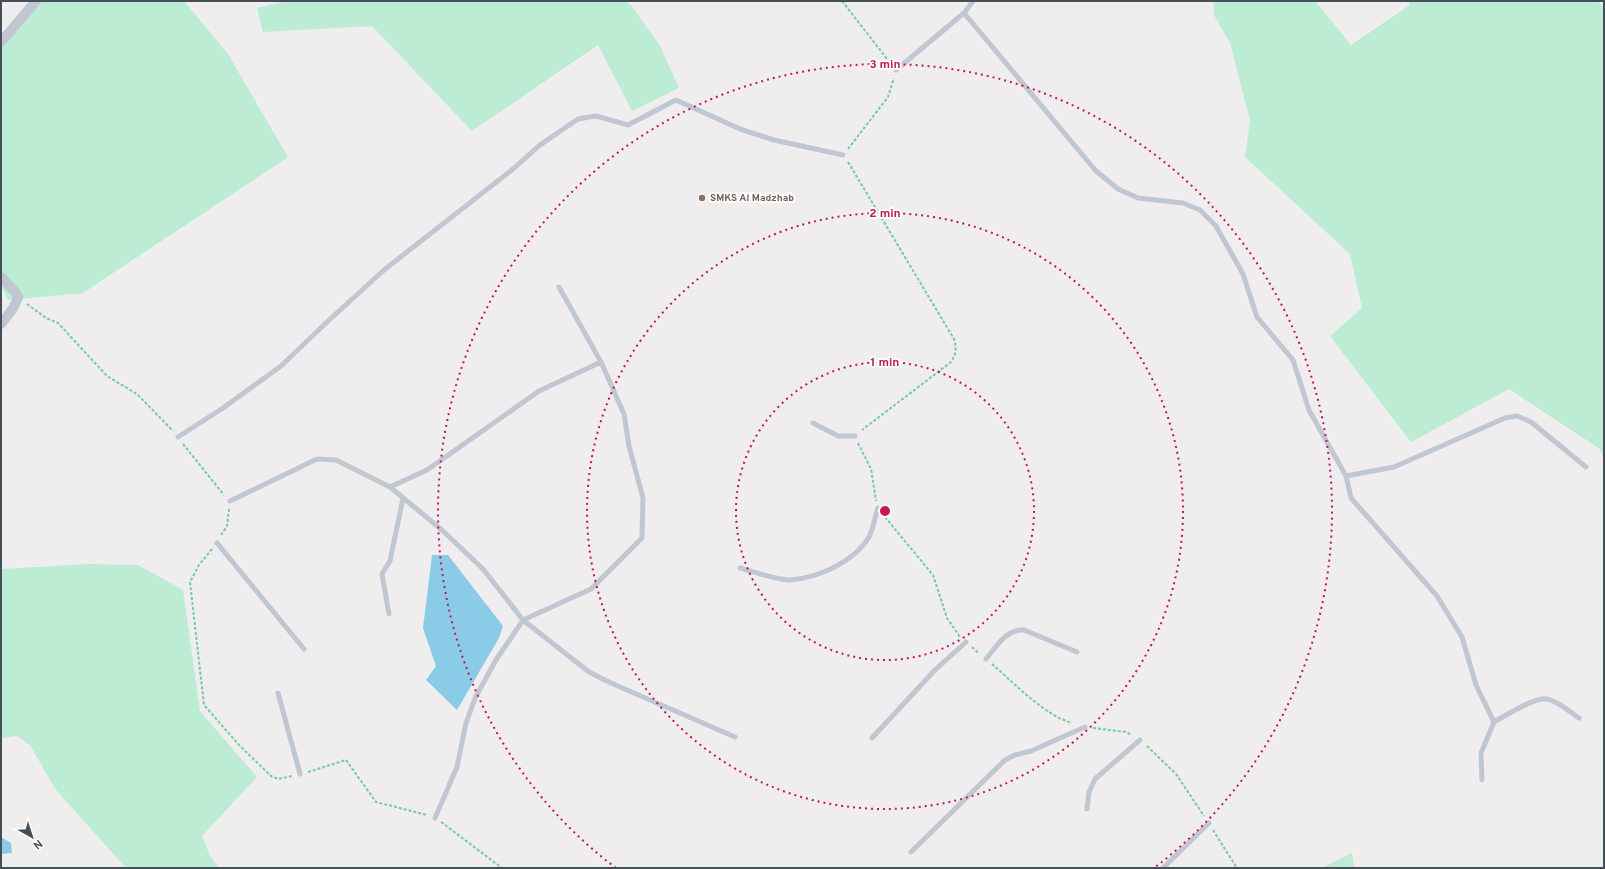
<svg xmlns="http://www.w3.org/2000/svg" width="1605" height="869" viewBox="0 0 1605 869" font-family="Overpass,sans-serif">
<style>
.green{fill:#bcecd4}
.water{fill:#8acbe8}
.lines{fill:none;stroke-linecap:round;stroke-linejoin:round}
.path{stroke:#75c9a8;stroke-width:2;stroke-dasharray:3 2;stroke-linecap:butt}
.lane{stroke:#c0c7d2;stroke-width:5}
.street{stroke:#c0c7d2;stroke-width:10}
.ring{fill:none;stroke:#c2185b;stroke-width:2;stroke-dasharray:2 4}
.education-dot{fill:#8d6e63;stroke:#fff;stroke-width:1.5}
.labels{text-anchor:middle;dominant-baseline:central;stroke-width:4;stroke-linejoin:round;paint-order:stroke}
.education-label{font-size:10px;font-weight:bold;fill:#785e54;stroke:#fff;text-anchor:start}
.centre{fill:#c2185b;stroke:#fff;stroke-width:2}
.ring-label{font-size:12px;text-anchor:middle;font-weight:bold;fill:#c2185b;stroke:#fff;stroke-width:4;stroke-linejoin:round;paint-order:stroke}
</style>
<rect width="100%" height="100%" fill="#efeded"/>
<path class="green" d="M39 1H184L228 54 288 157 83 293 8 300 1 286V43Z
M287 1H625L631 5 660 46 679 88 632 111 598 45 472 131 372 26 263 32 257 8Z
M1213 1H1315L1351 45 1410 5 1408 1H1597L1604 7V457L1600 449 1509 389 1411 442 1330 336 1362 308 1350 254 1245 157 1250 120 1230 43 1214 15Z
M88 564 138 565 183 590 200 711 257 777 202 836 210 856 219 868H126L56 790 30 745 17 736 1 738V569Z
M1352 853 1354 868H1322Z"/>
<path class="water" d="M432 555H448L503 626 499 638 457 710 426 680 436 666 423 628Z
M1 837 11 843 12 853 1 854Z"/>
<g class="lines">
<path class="path" d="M842 1 891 64
M848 149 888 97 894 78
M848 162 954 339C957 348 956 354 951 362L862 430
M27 304 46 318 58 323 107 376 137 394 173 431
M858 443 871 469 876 501
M183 444 224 495
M885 517 933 575 947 618 960 637
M221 535 227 526 229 509
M212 549 199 565 190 582 204 705 240 746 271 776 278 779 292 776
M972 647 979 654
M992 664C1014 683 1044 715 1072 723
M1093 728 1126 732 1132 735
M1147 746 1176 774 1204 816
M308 772 346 760 376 802 427 815
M441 822 502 868
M1213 830 1237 868"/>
<path class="lane" d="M964 13 1096 171 1118 189 1138 198 1183 203 1200 210 1216 226 1243 274 1257 317 1293 360 1309 410 1346 476 1351 498 1437 596 1462 637 1476 685 1494 722 1481 753 1482 780
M896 70 964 13 973 1
M559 287 601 362 624 414 629 446 643 498 642 538 591 589 523 620 589 672 611 683 735 737
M813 423 838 436H855
M178 437 223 408 281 366 327 322 384 270 513 169 540 145 578 119 596 116 628 125 676 100 740 129 774 140 843 155
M1346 476 1394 467 1505 418 1517 416 1531 422 1586 467
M390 487 427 470 539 391 601 362
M230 501 317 459 336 460 390 487 442 530 483 569 523 620 496 660 476 696 466 723 457 767 435 818
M217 543 304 649
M740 568C752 571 779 581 790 580 818 578 854 562 869 537 873 529 875 517 878 508
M389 614 382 574 390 561 403 498
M986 659C996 647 1006 629 1024 630L1077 652
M278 693 300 774
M1494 722C1506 715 1535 697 1547 699 1558 701 1570 712 1579 718
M872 738 935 670 966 642
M1087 809 1089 792 1095 779 1140 740
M911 852 1005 760 1015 755 1031 751 1085 727
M1163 868 1209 823"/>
<path class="street" d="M1 42 36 1
M1 277 16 293 18 297 14 307 1 324"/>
</g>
<g class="ring">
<circle cx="885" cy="511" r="149"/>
<circle cx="885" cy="511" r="298"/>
<path d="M616 868A447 447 0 1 1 1154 868"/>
</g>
<circle class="education-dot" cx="702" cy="198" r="4"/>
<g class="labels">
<g class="education-label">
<text x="710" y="198">SMKS Al Madzhab</text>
</g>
</g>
<circle cx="885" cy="511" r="6" class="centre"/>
<g class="ring-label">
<text x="885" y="68">3 min</text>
<text x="885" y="217">2 min</text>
<text x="885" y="366">1 min</text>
</g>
<rect width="1605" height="869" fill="none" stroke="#464e59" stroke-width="4"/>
<g transform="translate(32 837) rotate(141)" stroke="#ffffff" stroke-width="3" paint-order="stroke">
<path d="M0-3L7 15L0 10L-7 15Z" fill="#464e59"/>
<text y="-6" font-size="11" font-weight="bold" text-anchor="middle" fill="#464e59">N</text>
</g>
</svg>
